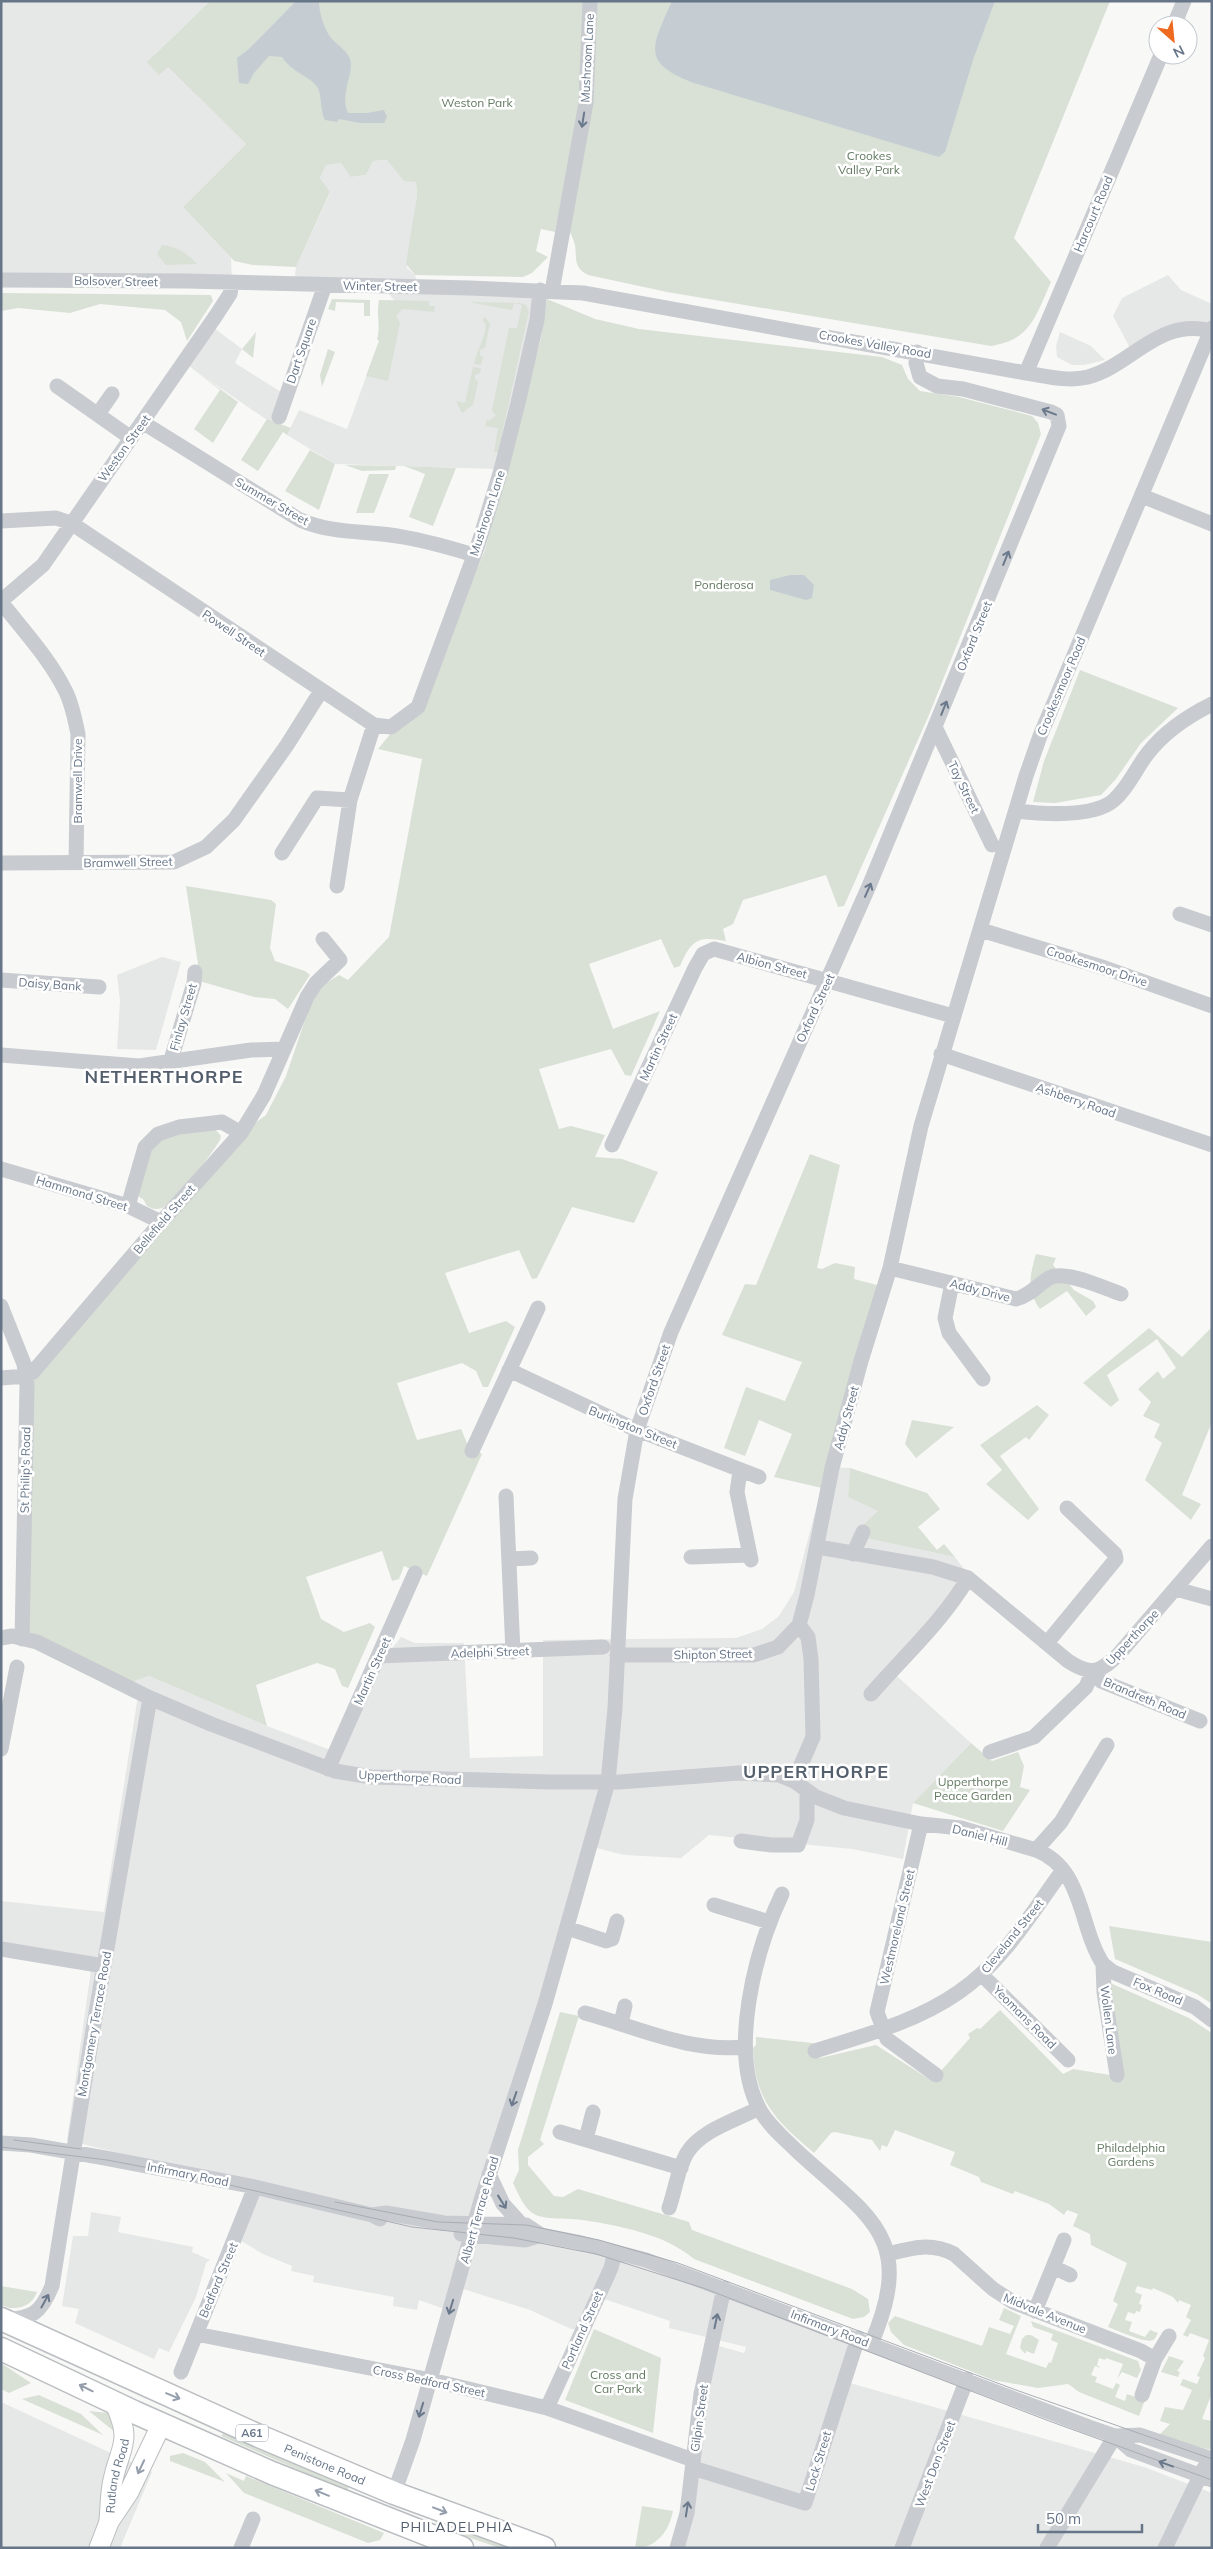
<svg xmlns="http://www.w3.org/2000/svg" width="1213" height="2549" viewBox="0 0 1213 2549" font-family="Mulish,sans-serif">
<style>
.built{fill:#e6e7e7}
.green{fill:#d9e1d6}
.water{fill:#c5cdd3}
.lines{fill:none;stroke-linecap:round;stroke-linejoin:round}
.major-casing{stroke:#bbbec2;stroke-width:21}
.highway-casing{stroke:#babdc1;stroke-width:25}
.minor{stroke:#c8cbcf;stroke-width:15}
.major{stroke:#fff;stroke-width:19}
.highway{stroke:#fff;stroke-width:22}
.tram{stroke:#a8adb4;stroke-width:1}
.oneway{stroke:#6b798c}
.oneway2{stroke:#949eac}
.labels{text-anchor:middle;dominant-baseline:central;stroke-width:5;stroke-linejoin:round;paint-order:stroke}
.shield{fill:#fff;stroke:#949eac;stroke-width:1}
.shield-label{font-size:11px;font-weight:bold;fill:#667588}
.street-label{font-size:12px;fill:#667588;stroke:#fff}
.park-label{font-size:12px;fill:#637a61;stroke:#fff}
.neighbourhood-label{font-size:14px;letter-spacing:1px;fill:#545f6d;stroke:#fff}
.district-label{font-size:18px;font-weight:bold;letter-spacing:1px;fill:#545f6d;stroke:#fff}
</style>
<rect width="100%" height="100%" fill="#f8f8f6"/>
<path class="built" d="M1 1H210L155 54 246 144 183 207 231 258 232 283 1 280Z
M388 160 404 181H416L417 195 407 268 415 275 418 286 540 290 495 469 335 464 287 435 299 410 347 429 394 300 383 287 294 284 296 267 330 193 320 178 326 165 341 163 352 177 366 175 373 161Z
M1168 275 1181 290 1212 304V339L1197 325 1130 348 1113 316 1122 298Z
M210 325 242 349 235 363 286 395 279 417 270 422 194 370 185 362Z
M1060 332 1091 346 1105 360 1084 365H1072L1057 357 1056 346Z
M162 957 181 962 156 1050 117 1049 120 1001 117 975Z
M827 1467 850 1468 848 1497 879 1511 870 1539 955 1557 964 1569 961 1586 889 1669 971 1743 913 1803 903 1859 852 1849 709 1835 681 1858 624 1855 593 1847 472 2229 577 2242 858 2338 843 2381 1144 2467 1212 2493V2548H684L715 2345 744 2353 746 2347 669 2328 670 2321 598 2297 583 2329H571L530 2310 457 2287 450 2311 419 2300 417 2310 393 2306 394 2297 313 2282 314 2276 291 2271 292 2266 263 2254 236 2238 254 2187 67 2140 92 1963 1 1952V1901L104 1912 138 1696 126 1684 149 1676 267 1726 341 1754 381 1662 401 1637 415 1643H464L470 1758 543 1756V1640L736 1638 762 1629 779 1616 794 1592Z
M91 2212 121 2217 118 2232 193 2247 192 2252 210 2260 206 2263 196 2297 169 2352 159 2348 154 2359 75 2323 79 2309 62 2306 73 2236H88Z
M1 2402 152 2472 120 2548H1Z"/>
<path class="green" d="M210 1H586L583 91 555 232 541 229 536 251 548 257 532 273 523 277 415 275 406 264 417 195 416 182 404 181 387 160 373 161 366 175 351 177 341 163 326 165 320 178 330 192 296 267 253 265 234 261 183 207 246 144 168 67 159 75 147 62Z
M597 1H1110L1014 238 1051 282C1036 315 1031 340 991 346L667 292 588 275C573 267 577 259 575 245 573 238 570 232 567 226Z
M162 245C176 246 187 253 197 264L166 265 157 254Z
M1 293 211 295 213 301 187 341 181 322 165 310 100 304 70 313 18 308 1 311Z
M332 299 370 300V316H364V303L336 302 335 311 328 309Z
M547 299 595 319 639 329 882 357 902 365 908 379 920 391 959 397 1032 416 1038 423 1041 434 929 715 844 906 838 907 826 875 743 900 733 924 723 929 726 941C698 936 692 939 680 966L674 968 661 939 589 964 613 1029 660 1011 631 1076 625 1075 611 1049 539 1069 559 1129 571 1126 605 1135 595 1157 622 1159 658 1172 634 1223 572 1207 537 1278 532 1279 519 1250 445 1273 469 1333 506 1321 515 1327 488 1387H483L476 1371 462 1363 397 1383 417 1440 461 1429 467 1443 482 1454 427 1576 404 1566 399 1579 392 1581 382 1551 306 1577 321 1619 344 1632 370 1623 375 1627 348 1688 342 1686 335 1669 317 1663 256 1685 267 1726 149 1676 126 1684 25 1634 27 1385 241 1133 266 1115 286 1076 309 1008 323 985 339 975 348 980 389 937 422 759 378 749 400 722 418 707 485 550 541 338Z
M379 300 429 301V306H435L434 312 403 309 396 316 400 323 388 381 366 376 379 341 377 339C381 326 376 314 379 300Z
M469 302 520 303 526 305 529 311 498 452H494L498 428 485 426 487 419 488 421 496 416 492 410 509 328H517L522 305 514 303 512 310Z
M485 317 490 324 485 348 480 350V355L483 357 481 365 474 364C477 350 484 340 486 325L483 320Z
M256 332 253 358 242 349Z
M328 349 335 352 322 387 320 375Z
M473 367 481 368 480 373 475 375V379L478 382 473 405 462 413 456 401 465 403Z
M194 370 238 402 213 443 194 429 220 390Z
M267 419 291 428 287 435 283 432 258 471 241 460Z
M310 450 335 464 319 510 285 491Z
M345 465 396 466 395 470 362 471Z
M404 466 456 468 433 526 409 517 425 474Z
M369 474H389L374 513H356Z
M1080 670 1178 708 1141 743 1116 779 1101 795 1055 803 1033 802 1044 761Z
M186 886 271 900 276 904 270 948 275 961 305 971 310 975 288 1009 275 999 254 997 196 980 198 964Z
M215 1129 221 1136 220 1140C213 1153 173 1203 162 1208 156 1210 152 1209 147 1206L143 1199 139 1197C139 1174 151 1136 176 1130 188 1128 203 1129 215 1129Z
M810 1154 840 1165 817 1268 822 1269 835 1263 855 1267 854 1279 877 1285 822 1488 774 1477 792 1434 759 1420 745 1456 724 1448 746 1387 785 1401 802 1362 722 1335 745 1284 756 1285Z
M1036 1254 1056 1258 1053 1265 1074 1290 1093 1301 1096 1307 1086 1316 1067 1291 1040 1309C1026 1290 1030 1275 1036 1254Z
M1212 1327V1422L1182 1495 1201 1504 1191 1520 1145 1480 1162 1443 1154 1437 1160 1424 1143 1416 1151 1402 1138 1389 1158 1371 1163 1379 1176 1368 1157 1339 1107 1375 1119 1400 1111 1407 1083 1383 1149 1328 1182 1357Z
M1037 1405 1049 1415 1029 1440 1026 1437 1000 1456 1039 1509 1028 1520 986 1484 1002 1470 980 1445Z
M912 1420 954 1427 916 1458 905 1444Z
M850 1468 927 1493 940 1509 918 1527 937 1550 944 1544 955 1557 870 1539 862 1526 878 1511 848 1497Z
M971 1743 992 1761 1018 1752 1024 1766 1020 1787 1030 1790 1003 1831 913 1803Z
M1109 1926 1212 1942V2004L1197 1994 1115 1959Z
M1108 1982 1189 2018 1212 2033V2393L1202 2419 1212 2421V2450L1156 2438 1170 2424 1160 2421 1165 2407 1183 2410 1192 2390 1180 2385 1183 2379 1197 2384 1200 2377 1197 2376 1205 2358 1203 2356 1209 2340 1190 2333 1188 2337 1183 2335 1191 2320 1186 2317 1191 2305 1179 2300 1178 2303 1173 2297 1153 2288 1152 2290 1137 2286 1135 2292 1142 2295 1139 2304 1142 2305 1140 2312 1136 2311 1135 2314 1128 2312 1125 2320 1132 2322 1129 2331 1145 2337 1150 2330 1158 2333C1157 2335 1155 2339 1153 2340 1147 2344 1116 2330 1108 2327L1118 2304 1113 2301 1127 2263 1091 2245 1090 2234 1073 2226 1078 2214 1067 2210 1064 2215 1049 2204 1015 2191 1013 2194 981 2182 979 2177 950 2165 955 2152 895 2130 887 2147 882 2145 880 2151 872 2140 835 2132 831 2133 814 2153C776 2120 755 2102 753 2048L756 2045V2037L813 2043 820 2058 876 2045 932 2081 970 2038 968 2034 977 2028 980 2029 1000 2010 1063 2074 1073 2069 1110 2075Z
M560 2012 579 2016 540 2140 544 2144 528 2157V2165L554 2196 563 2197 578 2189 689 2222 692 2230 852 2289 868 2299 870 2312 864 2317 853 2319 694 2259C665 2234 620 2226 583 2220 571 2218 543 2220 534 2214 523 2207 519 2195 513 2183L519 2170 518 2150Z
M1 2286 37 2292C32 2307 15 2312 1 2305Z
M1004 2308 1021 2316 1006 2354 1046 2368 1049 2362 1051 2363 1058 2343 1051 2340 1053 2334 1033 2327 1031 2321 1138 2361 1141 2370 1137 2378 1122 2372 1117 2379 1123 2364 1106 2358 1105 2360 1099 2358 1097 2365 1101 2368 1095 2366 1091 2375 1097 2377 1095 2382 1113 2389 1116 2383 1120 2385 1115 2397 1125 2401 1127 2394 1145 2400 1139 2416 1079 2392 1068 2384 1038 2388 993 2380 904 2345 891 2332 888 2323 895 2316 982 2346 989 2327 1010 2334 1014 2326 999 2320Z
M594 2329 661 2358 653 2433 565 2400Z
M1026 2335H1031L1039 2340 1034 2354 1026 2351 1025 2354 1020 2348 1022 2339Z
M1169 2356 1184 2361 1177 2371 1180 2372 1178 2377 1161 2372Z
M1 2363 31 2383 9 2393 1 2389Z
M39 2395 81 2414 103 2435 22 2399Z
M89 2411 108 2413 115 2424 116 2433Z
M225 2431 350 2485 347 2491 221 2436Z
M183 2453 205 2462 225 2482 170 2461V2456Z
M226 2473 244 2481 246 2476 384 2533 380 2540 368 2543 244 2493Z
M642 2506 673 2511C669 2532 656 2548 635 2548Z
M437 2518 520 2548H500L435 2526Z"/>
<path class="water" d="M296 1H319C319 13 325 33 334 41 339 46 347 51 350 59 355 72 339 95 348 113H367L384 110 387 117 384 123H360L339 119 337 122 325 120C320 110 322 98 318 88 313 78 291 72 282 57L269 56 254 73 248 84 239 83 237 58 249 49Z
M672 1H995L974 57 945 152 939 157 694 83C640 63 652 46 672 1Z
M790 575H804L814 585 812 598 806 600 770 590V580Z"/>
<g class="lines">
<g class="major-casing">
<g id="major">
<path id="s1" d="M109 2520C110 2509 110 2497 112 2485 119 2446 134 2444 114 2402"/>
<path d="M99 2548 109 2522 129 2492 162 2423"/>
</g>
</g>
<g class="highway-casing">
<g id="highway">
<path id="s2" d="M1 2319 259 2436 394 2493 544 2548"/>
<path d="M1 2349 134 2412 272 2473 462 2548"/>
</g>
</g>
<path class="minor" d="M1174 25 1184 1
M1 280 187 281 470 288 583 293 1026 373C1046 376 1068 382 1088 377 1132 365 1159 317 1212 331
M552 291 586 103 590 1
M1026 373 1161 55
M57 386 131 438
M98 414 112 394
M279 417 325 285
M142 422 300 520C336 535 366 530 403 537 427 541 451 548 474 555
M1142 496 1212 524
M1 521 56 518 71 523 374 725 391 727 418 707 478 545 501 470 518 403 537 320 540 290
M1 601 43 565 215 317 230 294 232 283
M1 602C23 630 49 658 65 690 72 703 75 720 78 734L76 863
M936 729 992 845
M1016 811C1042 814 1094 818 1114 800 1129 787 1136 768 1148 753 1165 731 1188 716 1212 704
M282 853 317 798 350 800
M1 863 174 862 206 847 234 820 287 745 321 691
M337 886 350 800 374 725
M1180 914 1212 925
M981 930 1105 968 1212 1006
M1 980 99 987
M941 1054 1212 1145
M1 1055 139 1066 251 1050 284 1049
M170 1063 194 983 195 972
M612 1145 695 968 703 954 714 949 953 1016
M1 1169 128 1206 161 1222
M128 1206 145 1147 158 1134 179 1127 222 1122 241 1133
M890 1268 1016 1299C1029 1296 1038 1285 1049 1278 1064 1269 1104 1288 1121 1294
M952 1283 945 1318 949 1333 983 1379
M1 1306 24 1364 27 1385 22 1639
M509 1370 630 1427 759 1477
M1 1378 26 1376 33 1372 161 1222 241 1133 264 1095 307 997 316 983 340 960 323 939
M472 1451 538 1308
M740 1471 737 1492 751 1560
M506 1496 513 1652
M818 1547 933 1567 968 1578 1068 1661C1091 1676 1099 1673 1118 1655L1212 1546
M853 1554 863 1532
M691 1557 750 1555
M509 1559 531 1558
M1176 1589 1212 1599
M1 1638 12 1636 37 1642 150 1698 211 1724 335 1771 371 1777 551 1782H619L739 1773 779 1775 794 1781 816 1797 844 1808 921 1824 961 1828 1036 1850C1084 1868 1079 1928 1103 1964L1113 1972 1195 2007 1212 2020
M1047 1643 1116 1559 1115 1554 1067 1508
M617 1655H754L778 1647 799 1625 807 1595 832 1468 861 1361 890 1268 921 1126 1026 776 1040 736 1212 328
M378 1656 603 1647
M871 1694C903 1657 943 1621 968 1578
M1 1749 17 1667
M990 1752 1034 1737 1086 1687 1092 1672 1101 1681 1200 1721
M328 1769 415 1573
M794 1781 813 1737 811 1659 808 1637 799 1625
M921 1824 877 2012 887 2039 936 2075
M741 1841 771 1845H798L807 1820V1791
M1036 1850 1061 1822 1107 1745
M782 1894C755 1951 728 2052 760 2110 769 2126 785 2139 798 2152 870 2218 917 2237 871 2344
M714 1905 769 1922
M567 1928 606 1941 612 1939 617 1921
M1 1949 104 1966
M1103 1964 1104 1992 1117 2075
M981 1974 1068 2060
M585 2013C636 2027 691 2053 745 2047
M621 2023 625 2006
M815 2051C865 2035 916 2022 959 1992 1003 1962 1032 1912 1063 1870
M560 2132 681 2168
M586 2139 593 2112
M1 2143 31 2145 105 2158 255 2187 372 2215 380 2219
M489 2174 503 2204 522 2225
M669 2208C675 2191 678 2168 687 2153 701 2130 737 2120 759 2108
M372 2215 386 2213 444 2223 526 2225 541 2235 577 2242 646 2260 1089 2427 1115 2436 1140 2435 1212 2459
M461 2234 525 2240 541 2235
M888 2254C911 2248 931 2242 954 2254L993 2289 1013 2302 1141 2351 1155 2359 1142 2395
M1053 2267 1070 2275
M1035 2311 1064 2240
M5 2320C33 2318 41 2313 52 2286L93 2030 150 1698
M196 2334 431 2380 547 2408 693 2460
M1155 2359 1169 2336
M181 2372 255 2187
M547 2408 611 2268 615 2252
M1115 2436 1131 2450 1212 2480
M693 2468 805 2503 858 2338
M394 2493 413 2440 481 2200 545 2004 608 1782 615 1708 625 1499 637 1430 671 1332 869 886 1059 426 1057 415 1051 412 963 389 937 386 920 377 916 363 917 352
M241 2548 253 2519
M677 2548 687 2513 701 2394 724 2288
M902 2548 967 2379
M1047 2548 1115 2436
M1165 2548 1204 2468"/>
<use href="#major" class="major"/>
<use href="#highway" class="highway"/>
<path class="tram" d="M14 2140 81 2149
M1 2147 107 2160 186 2175 412 2227 514 2238 596 2254 703 2288 1049 2421 1212 2480
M335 2202 438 2222 526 2225 599 2240 678 2263 1016 2390 1212 2459"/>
</g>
<defs><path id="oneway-shaft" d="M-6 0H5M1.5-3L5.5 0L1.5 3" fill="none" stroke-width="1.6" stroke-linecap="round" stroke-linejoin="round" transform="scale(1.25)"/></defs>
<g class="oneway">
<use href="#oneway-shaft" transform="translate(583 120) rotate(99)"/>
<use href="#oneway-shaft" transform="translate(1049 412) rotate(-159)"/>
<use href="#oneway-shaft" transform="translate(1006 558) rotate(-68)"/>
<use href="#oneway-shaft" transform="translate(944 708) rotate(-68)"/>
<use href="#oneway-shaft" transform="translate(868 890) rotate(-66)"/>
<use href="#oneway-shaft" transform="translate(514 2099) rotate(109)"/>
<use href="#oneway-shaft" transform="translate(502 2202) rotate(58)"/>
<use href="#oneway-shaft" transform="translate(45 2301) rotate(-61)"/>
<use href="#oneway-shaft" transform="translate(451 2307) rotate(107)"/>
<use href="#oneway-shaft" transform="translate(716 2321) rotate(-78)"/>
<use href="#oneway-shaft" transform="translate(421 2410) rotate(107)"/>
<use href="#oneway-shaft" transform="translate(1166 2464) rotate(-160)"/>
<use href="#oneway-shaft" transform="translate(687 2509) rotate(-81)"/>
</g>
<g class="oneway2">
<use href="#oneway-shaft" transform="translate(86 2388) rotate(-154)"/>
<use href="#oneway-shaft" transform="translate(173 2396) rotate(22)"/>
<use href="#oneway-shaft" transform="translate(141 2467) rotate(115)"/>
<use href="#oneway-shaft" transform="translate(322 2493) rotate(-158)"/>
<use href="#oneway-shaft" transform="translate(440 2510) rotate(21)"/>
</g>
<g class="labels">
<rect class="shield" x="236" y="2424.5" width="32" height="17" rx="4"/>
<g class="shield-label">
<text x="252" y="2433">A61</text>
</g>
<g class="street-label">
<text transform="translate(587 58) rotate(-87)">Mushroom Lane</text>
<text transform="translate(1093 214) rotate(-67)">Harcourt Road</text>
<text transform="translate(116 281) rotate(1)">Bolsover Street</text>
<text transform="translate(380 286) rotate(1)">Winter Street</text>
<text transform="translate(875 344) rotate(10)">Crookes Valley Road</text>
<text transform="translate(301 351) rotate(-71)">Dart Square</text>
<text transform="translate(124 448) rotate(-54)">Weston Street</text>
<text transform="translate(272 501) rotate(30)">Summer Street</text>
<text transform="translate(487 513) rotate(-72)">Mushroom Lane</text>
<text transform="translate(234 633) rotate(34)">Powell Street</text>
<text transform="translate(974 636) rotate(-68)">Oxford Street</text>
<text transform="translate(1061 686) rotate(-67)">Crookesmoor Road</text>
<text transform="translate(77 781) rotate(-90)">Bramwell Drive</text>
<text transform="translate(964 787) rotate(64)">Tay Street</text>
<text transform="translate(128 862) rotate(-1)">Bramwell Street</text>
<text transform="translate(772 965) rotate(15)">Albion Street</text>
<text transform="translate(1097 966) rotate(18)">Crookesmoor Drive</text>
<text transform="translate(50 984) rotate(4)">Daisy Bank</text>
<text transform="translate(815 1008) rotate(-65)">Oxford Street</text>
<text transform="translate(183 1017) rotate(-74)">Finlay Street</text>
<text transform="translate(658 1047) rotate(-65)">Martin Street</text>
<text transform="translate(1076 1100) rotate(19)">Ashberry Road</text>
<text transform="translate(82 1193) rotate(17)">Hammond Street</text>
<text transform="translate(164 1219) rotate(-49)">Bellefield Street</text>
<text transform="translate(980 1290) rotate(14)">Addy Drive</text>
<text transform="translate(654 1380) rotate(-71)">Oxford Street</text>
<text transform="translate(846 1418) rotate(-75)">Addy Street</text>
<text transform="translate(633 1427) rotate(22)">Burlington Street</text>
<text transform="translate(25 1470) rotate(-89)">St Philip's Road</text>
<text transform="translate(1132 1637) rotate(-47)">Upperthorpe</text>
<text transform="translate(490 1652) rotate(-2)">Adelphi Street</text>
<text transform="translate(713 1654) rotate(-1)">Shipton Street</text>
<text transform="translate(372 1671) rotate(-66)">Martin Street</text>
<text transform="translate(1145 1698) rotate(23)">Brandreth Road</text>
<text transform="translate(410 1777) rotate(3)">Upperthorpe Road</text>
<text transform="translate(980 1835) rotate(14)">Daniel Hill</text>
<text transform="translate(897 1927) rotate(-77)">Westmoreland Street</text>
<text transform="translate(1012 1936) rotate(-51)">Cleveland Street</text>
<text transform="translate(1158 1991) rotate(23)">Fox Road</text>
<text transform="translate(1025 2017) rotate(45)">Yeomans Road</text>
<text transform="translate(1109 2020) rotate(83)">Wollen Lane</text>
<text transform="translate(94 2024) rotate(-80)">Montgomery Terrace Road</text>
<text transform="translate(188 2174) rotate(11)">Infirmary Road</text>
<text transform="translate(479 2210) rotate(-74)">Albert Terrace Road</text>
<text transform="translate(218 2280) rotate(-67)">Bedford Street</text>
<text transform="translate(1045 2313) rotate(22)">Midvale Avenue</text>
<text transform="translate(830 2328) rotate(21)">Infirmary Road</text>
<text transform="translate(582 2330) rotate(-66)">Portland Street</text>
<text transform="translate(429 2381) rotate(12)">Cross Bedford Street</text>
<text transform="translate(699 2418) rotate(-82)">Gilpin Street</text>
<text transform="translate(818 2461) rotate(-73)">Lock Street</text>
<text stroke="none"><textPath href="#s2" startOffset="355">Penistone Road</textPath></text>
<text transform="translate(935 2464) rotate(-69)">West Don Street</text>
<text stroke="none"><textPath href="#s1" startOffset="45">Rutland Road</textPath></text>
</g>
<g class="park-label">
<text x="477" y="102">Weston Park</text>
<text x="869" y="155">Crookes<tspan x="869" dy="14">Valley Park</tspan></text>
<text x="724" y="584">Ponderosa</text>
<text x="973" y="1781">Upperthorpe<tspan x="973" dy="14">Peace Garden</tspan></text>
<text x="1131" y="2147">Philadelphia<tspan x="1131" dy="14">Gardens</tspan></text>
<text x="618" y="2374">Cross and<tspan x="618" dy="14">Car Park</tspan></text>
</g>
<g class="neighbourhood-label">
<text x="457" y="2527">PHILADELPHIA</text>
</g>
<g class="district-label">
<text x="164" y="1076">NETHERTHORPE</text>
<text x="816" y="1771">UPPERTHORPE</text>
</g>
</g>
<rect width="1213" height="2549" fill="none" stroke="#667588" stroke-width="5"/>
<g transform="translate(1173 40) rotate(153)"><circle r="24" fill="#ffffff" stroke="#c2c8cf"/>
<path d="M0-4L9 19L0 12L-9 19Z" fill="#ee6a20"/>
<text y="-8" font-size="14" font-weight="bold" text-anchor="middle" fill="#667588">N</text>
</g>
<path d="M1038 2524v8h104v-8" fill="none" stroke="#667588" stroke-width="2.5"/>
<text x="1046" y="2524" font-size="15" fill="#667588" stroke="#ffffff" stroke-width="4" paint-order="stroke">50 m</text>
</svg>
